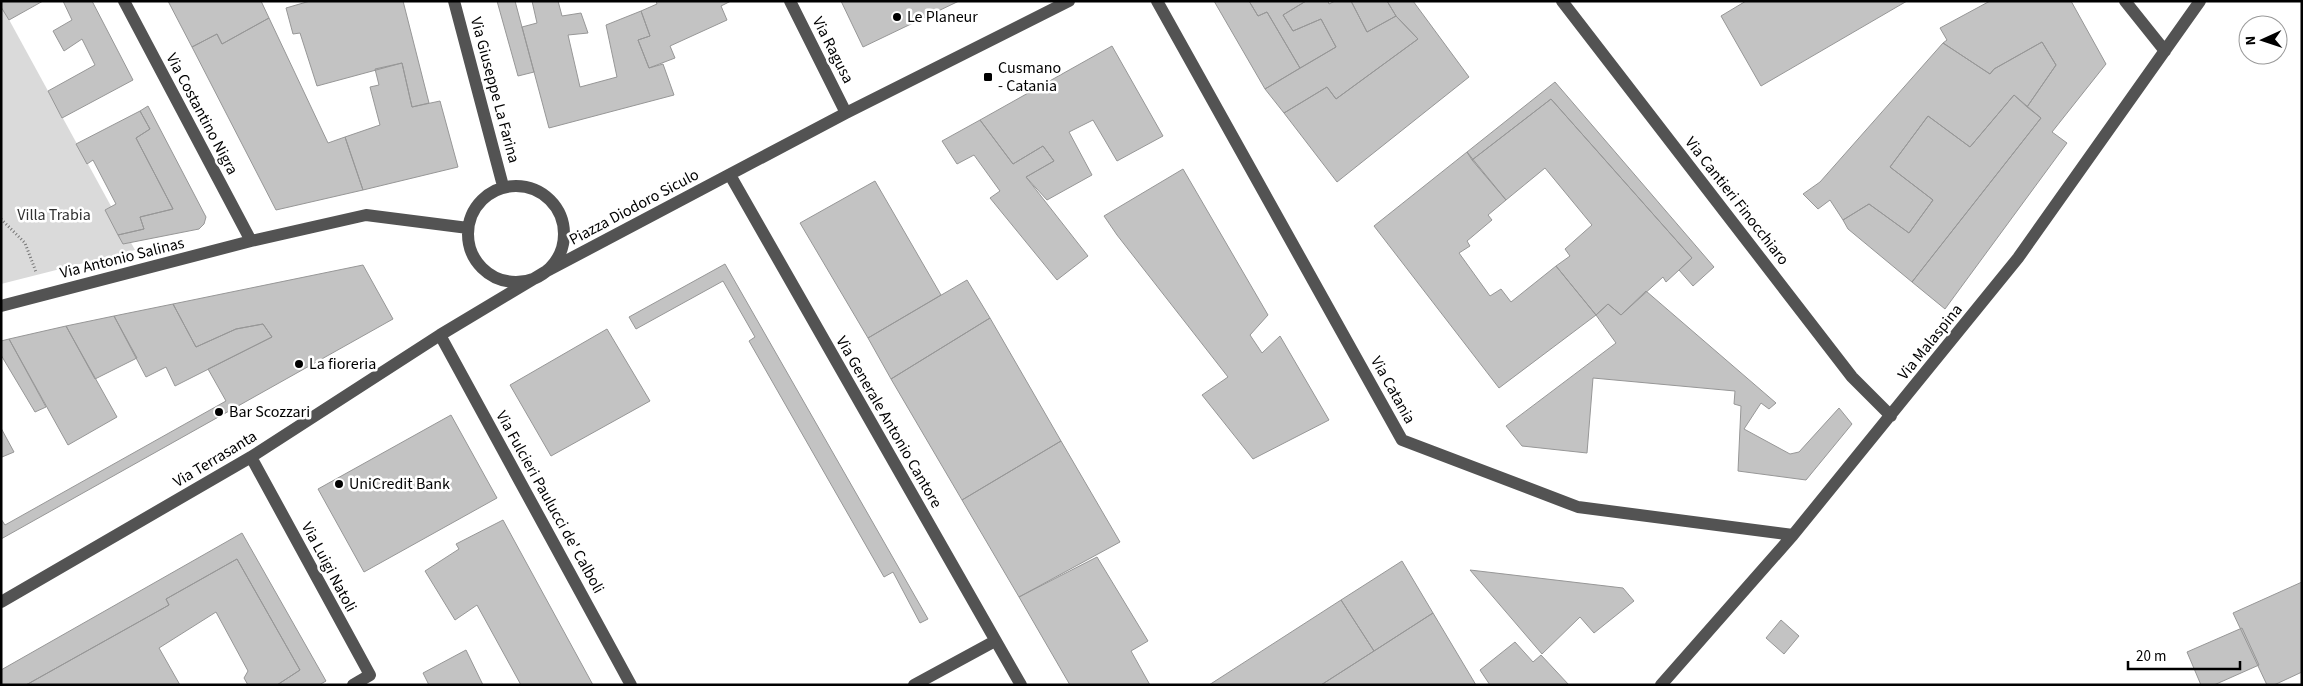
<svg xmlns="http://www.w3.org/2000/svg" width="2303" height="686" viewBox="0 0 2303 686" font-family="'Source Sans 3',sans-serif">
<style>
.green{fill:#dadada}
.building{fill:#c3c3c3;stroke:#979797}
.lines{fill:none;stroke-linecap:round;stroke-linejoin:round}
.path{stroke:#757575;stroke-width:3;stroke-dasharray:1 2.5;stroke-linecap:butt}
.minor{stroke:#535353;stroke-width:12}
.poi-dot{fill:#000;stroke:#fff;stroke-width:2}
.labels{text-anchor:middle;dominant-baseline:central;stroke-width:5;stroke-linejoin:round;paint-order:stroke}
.poi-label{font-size:16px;fill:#000;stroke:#fff;text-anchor:start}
.street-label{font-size:16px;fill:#000;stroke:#fff}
.park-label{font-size:16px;fill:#313131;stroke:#fff}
</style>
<rect width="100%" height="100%" fill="#fff"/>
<path class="green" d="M1 5 135 250 1 284Z"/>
<path class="building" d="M1 1H43L9 20 1 7Z
M63 1H92L133 80 62 118 48 91 95 65 82 39 64 51 53 31 72 20Z
M168 1H261L269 18 222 44 217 34 192 47Z
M310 1H403L429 103 412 107 402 63 317 86 300 33 293 34 286 8Z
M497 1H515L534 72 518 76Z
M532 1H558L562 16 581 13 588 33 568 35 580 87 617 77 606 25 641 11 650 36 638 40 649 68 663 64 674 95 549 128 522 27 537 23Z
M656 1H731L721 6 727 20 670 46 675 58 649 68 638 40 650 36 641 11 657 4Z
M841 1H959L863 47Z
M1214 1H1249L1258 16 1267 12 1300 68 1265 89Z
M1249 1H1306L1283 15 1293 31 1321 19 1336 47 1300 68 1267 12 1258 16Z
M1306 1H1328L1329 4 1335 1H1351L1367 32 1396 16 1418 39 1336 99 1327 87 1284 113 1265 89 1336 47 1321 19 1293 31 1283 15Z
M1351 1H1387L1396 16 1367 32Z
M1387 1H1413L1469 77 1337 182 1284 113 1327 87 1336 99 1418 39 1396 16Z
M1746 1H1907L1761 86 1721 16Z
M1990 1H2071L2106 64 2052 132 2067 143 1945 309 1912 282 2041 118 2027 107 2056 65 2042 42 1994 69 1990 74 1943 43 1947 40 1940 28Z
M269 18 328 143 345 137 363 190 276 210 192 47 217 34 222 44Z
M2042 42 2056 65 2027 107 2014 95 1970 147 1928 116 1890 167 1933 200 1909 233 1869 204 1843 220 1830 200 1818 209 1803 194 1820 182 1943 43 1990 74 1994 69Z
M1112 46 1163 136 1117 161 1093 120 1069 132 1092 175 1047 200 1026 177 1054 161 1043 146 1013 164 980 120Z
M402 63 412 107 440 101 458 167 363 190 345 137 380 125 370 87 379 85 375 69Z
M1555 82 1714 267 1693 286 1679 270 1692 258 1551 99 1472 160 1467 152Z
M2014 95 2041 118 1912 282 1848 229 1843 220 1869 204 1909 233 1933 200 1890 167 1928 116 1970 147Z
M1551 99 1692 258 1666 282 1663 277 1621 315 1608 304 1596 315 1556 266 1570 256 1565 249 1592 225 1545 168 1506 200 1472 160Z
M148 106 206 217 204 224 199 229 123 244 118 235 144 229 140 217 173 209 136 138 150 129 140 111Z
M140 111 150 129 136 138 173 209 140 217 144 229 118 235 105 210 116 204 93 160 87 164 76 144Z
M980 120 1013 164 1043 146 1054 161 1026 177 1088 256 1057 280 990 198 1000 191 974 155 957 164 942 141Z
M1467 152 1506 200 1488 215 1492 220 1467 241 1470 246 1459 253 1490 296 1501 289 1511 302 1556 266 1596 315 1499 388 1374 226Z
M1183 169 1268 315 1250 335 1262 353 1280 336 1329 420 1253 459 1202 395 1228 377 1117 235 1104 216Z
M875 181 941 295 868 338 800 223Z
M725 264 928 619 920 623 893 572 884 577 749 341 755 337 723 281 636 329 629 317Z
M363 265 393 319 1 539V519L5 525 226 401 208 369 272 337 263 324 236 329 196 347 173 304Z
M967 280 990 318 891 379 868 338Z
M1646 291 1776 403 1769 409 1761 403 1744 429 1790 454 1799 452 1839 408 1852 424 1806 480 1738 471 1741 406 1734 404 1735 391 1593 378 1587 453 1522 446 1506 426 1616 343 1596 315 1608 304 1621 315Z
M173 304 196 347 236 329 263 324 272 337 175 386 166 367 146 377 114 316Z
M114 316 137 358 95 379 66 326Z
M990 318 1061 441 962 500 891 379Z
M66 326 117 417 68 445 9 339Z
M607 329 650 401 551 456 510 385Z
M9 339 46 407 35 412 1 355V341Z
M451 415 497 498 364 572 318 489Z
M1 428 14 452 2 457 1 455Z
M1061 441 1120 542 1019 597 962 500Z
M503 520 593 685H521L477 605 455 620 425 571 459 549 456 544Z
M242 533 326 681 319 685H277L300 670 237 559 166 599 169 605 26 685H1V670Z
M1097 557 1148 641 1131 651 1150 685H1070L1019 597Z
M237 559 300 670 277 685H248L244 678 248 671 216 612 159 648 180 685H26L169 605 166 599Z
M1402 561 1433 613 1374 651 1341 600Z
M1470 570 1623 588 1634 601 1594 633 1580 617 1542 654Z
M2302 582V672L2274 685H2267L2233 613Z
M1341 600 1374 651 1321 685H1209Z
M1433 613 1476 685H1321L1374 651Z
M1781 620 1799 636 1784 654 1766 638Z
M2242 628 2259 665 2214 685H2201L2187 652Z
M1515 642 1533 662 1541 655 1569 685H1490L1480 670Z
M466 650 483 685H429L423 673Z"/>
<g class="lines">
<path class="path" d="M1 219 25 243 36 272"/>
<path class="minor" d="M124 1 251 241
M454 1 503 186
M790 1 846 113
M1157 1 1402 440 1578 507 1793 535
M1562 1 1852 377 1891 416
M2125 1 2165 51
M730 175 1021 685
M468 234a48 48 0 1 1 96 0a48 48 0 1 1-96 0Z
M1 306 251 241 366 215 468 228
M440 335 631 685
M251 457 370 675 353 685
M1 602 251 457 440 335 545 272 846 113 1069 1
M914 685 995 641
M1661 685 1793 535 2018 258 2200 1"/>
</g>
<g class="poi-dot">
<circle cx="897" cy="17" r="5"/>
<rect x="983" y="72" width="10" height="10" rx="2.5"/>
<circle cx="299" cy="364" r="5"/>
<circle cx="219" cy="412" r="5"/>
<circle cx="339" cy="484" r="5"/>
</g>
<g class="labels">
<g class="poi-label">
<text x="907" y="17">Le Planeur</text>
<text x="998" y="68">Cusmano<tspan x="998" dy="18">- Catania</tspan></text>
<text x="309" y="364">La fioreria</text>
<text x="229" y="412">Bar Scozzari</text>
<text x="349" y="484">UniCredit Bank</text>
</g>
<g class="street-label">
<text transform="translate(833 50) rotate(63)">Via Ragusa</text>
<text transform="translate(495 90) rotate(75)">Via Giuseppe La Farina</text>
<text transform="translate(202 114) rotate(62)">Via Costantino Nigra</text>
<text transform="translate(1737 201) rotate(52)">Via Cantieri Finocchiaro</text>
<text transform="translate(634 207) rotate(-28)">Piazza Diodoro Siculo</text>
<text transform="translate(122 258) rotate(-14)">Via Antonio Salinas</text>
<text transform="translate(1930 342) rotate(-51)">Via Malaspina</text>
<text transform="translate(1393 390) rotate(61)">Via Catania</text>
<text transform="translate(889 422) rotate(60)">Via Generale Antonio Cantore</text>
<text transform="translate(215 459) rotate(-31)">Via Terrasanta</text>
<text transform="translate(550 502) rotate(61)">Via Fulcieri Paulucci de' Calboli</text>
<text transform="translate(329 567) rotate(62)">Via Luigi Natoli</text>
</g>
<g class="park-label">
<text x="54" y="215">Villa Trabia</text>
</g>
</g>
<rect width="2303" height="686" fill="none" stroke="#000000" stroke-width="5"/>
<g transform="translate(2263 40) rotate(267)"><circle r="24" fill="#ffffff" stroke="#999999"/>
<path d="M0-4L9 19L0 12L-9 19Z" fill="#000000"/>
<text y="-8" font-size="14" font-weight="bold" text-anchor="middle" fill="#000000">N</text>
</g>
<path d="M2128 661v8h112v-8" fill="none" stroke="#000000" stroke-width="2.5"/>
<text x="2136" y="661" font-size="15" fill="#000000" stroke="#ffffff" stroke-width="4" paint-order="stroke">20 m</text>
</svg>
